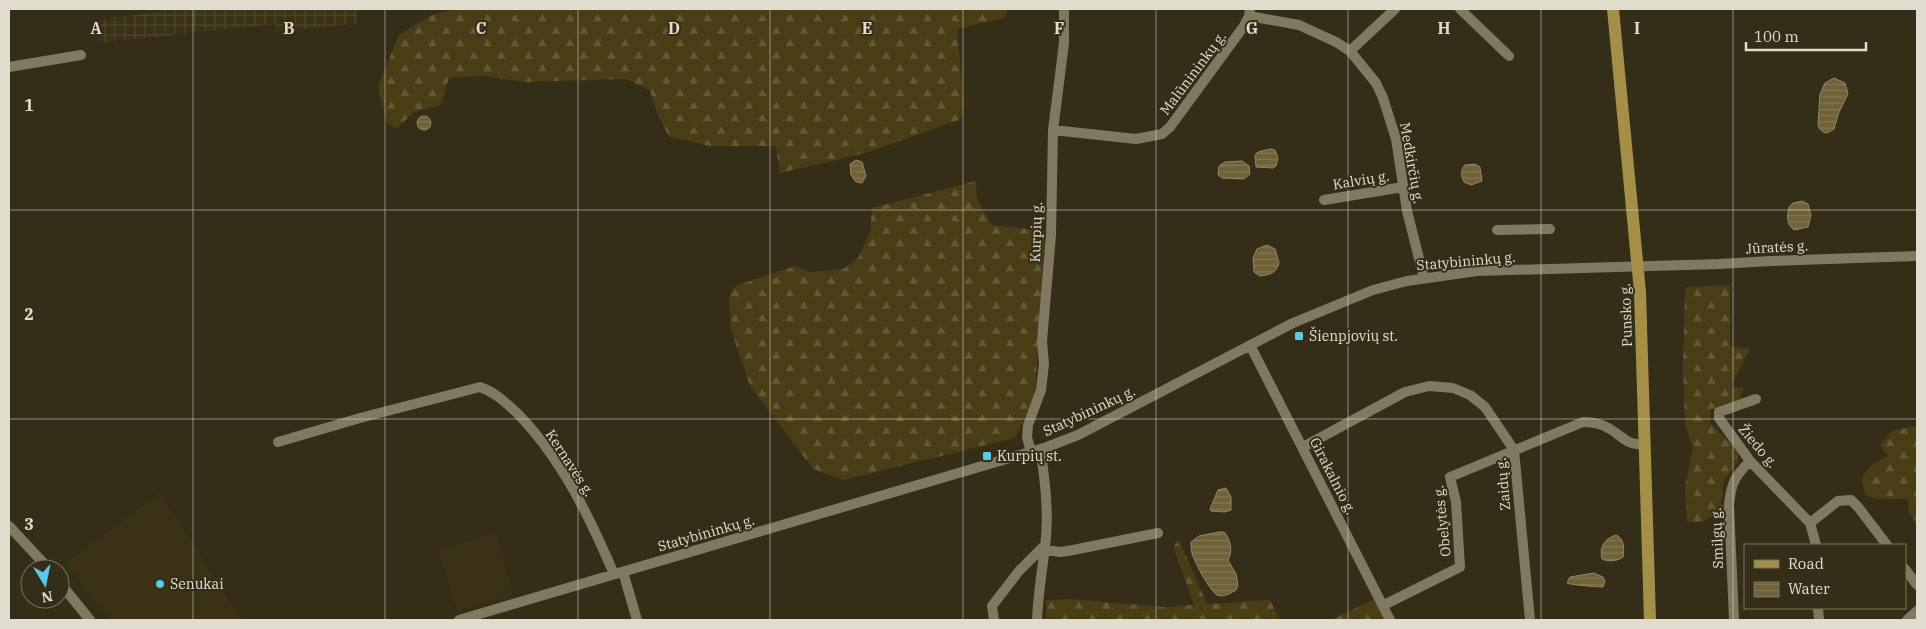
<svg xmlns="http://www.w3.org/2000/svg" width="1926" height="629" viewBox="0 0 1926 629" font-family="'IBM Plex Serif',serif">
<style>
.built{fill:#3b3215}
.industrial{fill:url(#industrial-grid)}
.forest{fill:url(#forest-firs)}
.water{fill:url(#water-rules);stroke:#918765}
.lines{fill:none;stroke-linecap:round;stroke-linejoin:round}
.minor{stroke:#807861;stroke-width:10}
.major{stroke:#a38f47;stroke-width:12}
.grid{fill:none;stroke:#e0ddcf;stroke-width:1;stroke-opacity:0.55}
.poi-dot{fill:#5cc7e8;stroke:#342d18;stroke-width:2}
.labels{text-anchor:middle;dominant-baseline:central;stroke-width:4;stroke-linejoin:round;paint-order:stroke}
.street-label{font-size:14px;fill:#e0ddcf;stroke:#342d18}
.poi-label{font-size:14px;fill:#e0ddcf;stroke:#342d18;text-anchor:start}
.grid-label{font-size:16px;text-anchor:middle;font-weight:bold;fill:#e0ddcf;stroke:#342d18;stroke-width:4;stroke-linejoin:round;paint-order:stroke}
</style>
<defs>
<pattern id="industrial-grid" width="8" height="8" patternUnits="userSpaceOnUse" patternTransform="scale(1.25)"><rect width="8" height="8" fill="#3b3215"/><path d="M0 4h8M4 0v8" fill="none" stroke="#4e462b"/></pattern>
<pattern id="forest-firs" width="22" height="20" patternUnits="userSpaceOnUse" patternTransform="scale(1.25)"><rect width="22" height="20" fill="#493d16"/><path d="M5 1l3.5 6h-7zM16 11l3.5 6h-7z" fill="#635937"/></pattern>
<pattern id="water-rules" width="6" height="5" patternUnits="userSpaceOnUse" patternTransform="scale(1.25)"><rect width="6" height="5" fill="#6f6238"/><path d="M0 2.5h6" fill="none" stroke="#837854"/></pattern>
</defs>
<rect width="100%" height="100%" fill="#342d18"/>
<path class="built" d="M160 493 242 620H110L65 563Z
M496 532 513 595 457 611 438 550Z"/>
<path class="industrial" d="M179 9H357L358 23 276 33 275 24 97 43 95 20Z"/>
<path class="forest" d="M456 9H1007L1005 18 957 29 964 105 962 114 959 120 866 153 780 173 776 146H710L669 137 657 113 650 91 626 79 524 82 486 76 449 78 441 105 414 112 397 128 387 124 378 86 399 35 431 15Z
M976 181 977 199 992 225 1045 231 1035 395 1015 438 844 480 813 469 750 386 731 330 729 297 735 286 795 266 812 272 843 269 858 258 870 232 872 208Z
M1730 285V346L1750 349 1731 386 1744 388 1739 399 1711 410 1710 423 1737 449 1738 463 1724 480 1721 504 1726 505 1723 513C1709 514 1705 527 1687 521L1685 487 1693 447 1685 425 1683 365 1685 287Z
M1916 426 1917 427V524L1909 513 1908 499H1877L1866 496 1861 480 1870 466 1888 456 1880 445 1892 431Z
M1179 540 1207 604 1270 600 1280 620H1046V600L1072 599 1162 607 1194 605 1174 549 1175 544Z
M1374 599 1384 620H1331Z"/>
<path class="water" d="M1834 78 1845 83 1848 94 1839 112 1834 129 1827 133C1821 132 1819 129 1818 124L1820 94 1825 83Z
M417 123a7 7 0 1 1 14 0a7 7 0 1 1-14 0Z
M1270 149 1275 150 1278 158 1276 166 1273 168 1256 167 1255 155 1258 152Z
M856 160 862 162 866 176 862 183 856 182 851 175 850 164Z
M1242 161 1249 166 1250 174 1244 179 1222 178 1218 175 1219 166 1225 162Z
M1475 164 1480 167 1482 181 1471 185 1464 182C1461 176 1460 171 1465 165Z
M1802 201 1808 204 1811 215 1808 227 1794 230C1786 224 1787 216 1789 207L1793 203Z
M1267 245 1275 249 1279 263C1277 273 1269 275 1260 276L1254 272 1253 258 1257 249Z
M1226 488 1231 497V510L1225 512 1211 511 1210 509 1218 490Z
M1219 532H1224C1231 540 1233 551 1228 560L1236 574 1238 585 1236 590C1231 593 1223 598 1217 595 1211 592 1196 565 1194 558 1191 553 1191 547 1191 542L1199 536Z
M1616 535C1625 539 1624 549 1623 557 1618 561 1608 562 1602 559 1599 547 1604 539 1616 535Z
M1594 573 1603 577 1605 581 1603 587C1597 587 1571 585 1567 583L1570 577Z"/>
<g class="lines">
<path class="minor" d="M1460 9 1509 56
M1249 16 1299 25 1336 42 1350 51 1376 83 1383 98 1396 139 1407 211 1424 278
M1350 51 1395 9
M9 67 81 55
M1053 130 1136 139 1162 134 1170 127 1244 26 1249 16 1250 9
M1324 200 1403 187
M1497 230 1550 229
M1250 345 1390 620
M1756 399 1719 412V418L1750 461 1810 523 1816 545
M278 442 360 418 480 387C495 392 505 402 517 413 562 459 589 516 614 574
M1303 447 1405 392 1429 386 1453 388 1470 395 1485 407 1514 450 1530 620
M1031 452 1027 437 1028 425 1041 390 1044 364 1042 341 1051 235 1053 130 1064 43V9
M1810 523 1838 501 1851 500 1858 507 1887 545
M9 526 49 569
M1045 550 1061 552 1073 550 1158 533
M1905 569 1917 585
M623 572 637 620
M60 583 90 620
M1384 605 1460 567 1456 502 1450 477 1583 422C1592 422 1601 423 1610 429 1625 438 1624 444 1645 445
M1818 608 1819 620
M459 620 1047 447 1078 435 1293 323 1373 290 1407 281 1477 271 1719 264 1771 261 1917 256
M994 620 992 606 1019 571 1045 545
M1037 620C1038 595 1042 571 1045 547 1049 518 1045 478 1040 449
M1734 620 1729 505C1731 483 1735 476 1750 461
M1907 620 1917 611"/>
<path class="major" d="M1613 9 1640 292 1650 620"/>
</g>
<path class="grid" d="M193 9V620M385 9V620M578 9V620M770 9V620M963 9V620M1156 9V620M1348 9V620M1541 9V620M1733 9V620M9 210H1917M9 419H1917"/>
<g class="poi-dot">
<rect x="1294" y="331" width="10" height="10" rx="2.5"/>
<rect x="982" y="451" width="10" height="10" rx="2.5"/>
<circle cx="160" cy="584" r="5"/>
</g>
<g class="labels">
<g class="street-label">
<text transform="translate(1193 73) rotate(-53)">Malūnininkų g.</text>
<text transform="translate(1412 163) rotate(80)">Medkirčių g.</text>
<text transform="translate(1361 180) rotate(-9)">Kalvių g.</text>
<text transform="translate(1036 232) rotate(-88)">Kurpių g.</text>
<text transform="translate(1777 247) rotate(-3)">Jūratės g.</text>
<text transform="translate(1466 261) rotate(-5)">Statybininkų g.</text>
<text transform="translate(1626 315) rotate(-92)">Punsko g.</text>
<text transform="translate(1089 411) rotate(-25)">Statybininkų g.</text>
<text transform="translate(1758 446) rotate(50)">Žiedo g.</text>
<text transform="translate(570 463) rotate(57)">Kernavės g.</text>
<text transform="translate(1333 476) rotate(63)">Girakalnio g.</text>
<text transform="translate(1503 484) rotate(-95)">Zaidų g.</text>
<text transform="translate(1442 521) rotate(-96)">Obelytės g.</text>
<text transform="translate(706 533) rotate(-16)">Statybininkų g.</text>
<text transform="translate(1717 538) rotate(-92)">Smilgų g.</text>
</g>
<g class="poi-label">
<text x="1309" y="336">Šienpjovių st.</text>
<text x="997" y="456">Kurpių st.</text>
<text x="170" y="584">Senukai</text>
</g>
</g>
<g class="grid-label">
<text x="96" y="34">A</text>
<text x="289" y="34">B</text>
<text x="481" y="34">C</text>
<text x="674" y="34">D</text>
<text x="867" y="34">E</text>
<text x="1059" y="34">F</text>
<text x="1252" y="34">G</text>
<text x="1444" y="34">H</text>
<text x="1637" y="34">I</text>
<text x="29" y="111">1</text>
<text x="29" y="320">2</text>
<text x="29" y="530">3</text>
</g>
<rect width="1926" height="629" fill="none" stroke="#e0ddcf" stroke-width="20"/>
<rect x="1744" y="544" width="162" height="65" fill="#342d18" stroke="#797361"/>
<rect x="1754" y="560" width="25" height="8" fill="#a38f47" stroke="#797361"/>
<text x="1788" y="569" font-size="15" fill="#e0ddcf">Road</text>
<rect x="1754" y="582" width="25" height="15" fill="url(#water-rules)" stroke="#797361"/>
<text x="1788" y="594" font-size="15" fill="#e0ddcf">Water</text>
<g transform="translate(45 584) rotate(170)"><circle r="24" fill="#342d18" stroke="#797361"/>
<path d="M0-4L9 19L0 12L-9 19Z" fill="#5cc7e8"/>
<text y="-8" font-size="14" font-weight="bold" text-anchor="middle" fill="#e0ddcf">N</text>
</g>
<path d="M1746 42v8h120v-8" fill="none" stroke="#e0ddcf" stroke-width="2.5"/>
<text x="1754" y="42" font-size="15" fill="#e0ddcf" stroke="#342d18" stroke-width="4" paint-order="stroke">100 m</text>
</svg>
